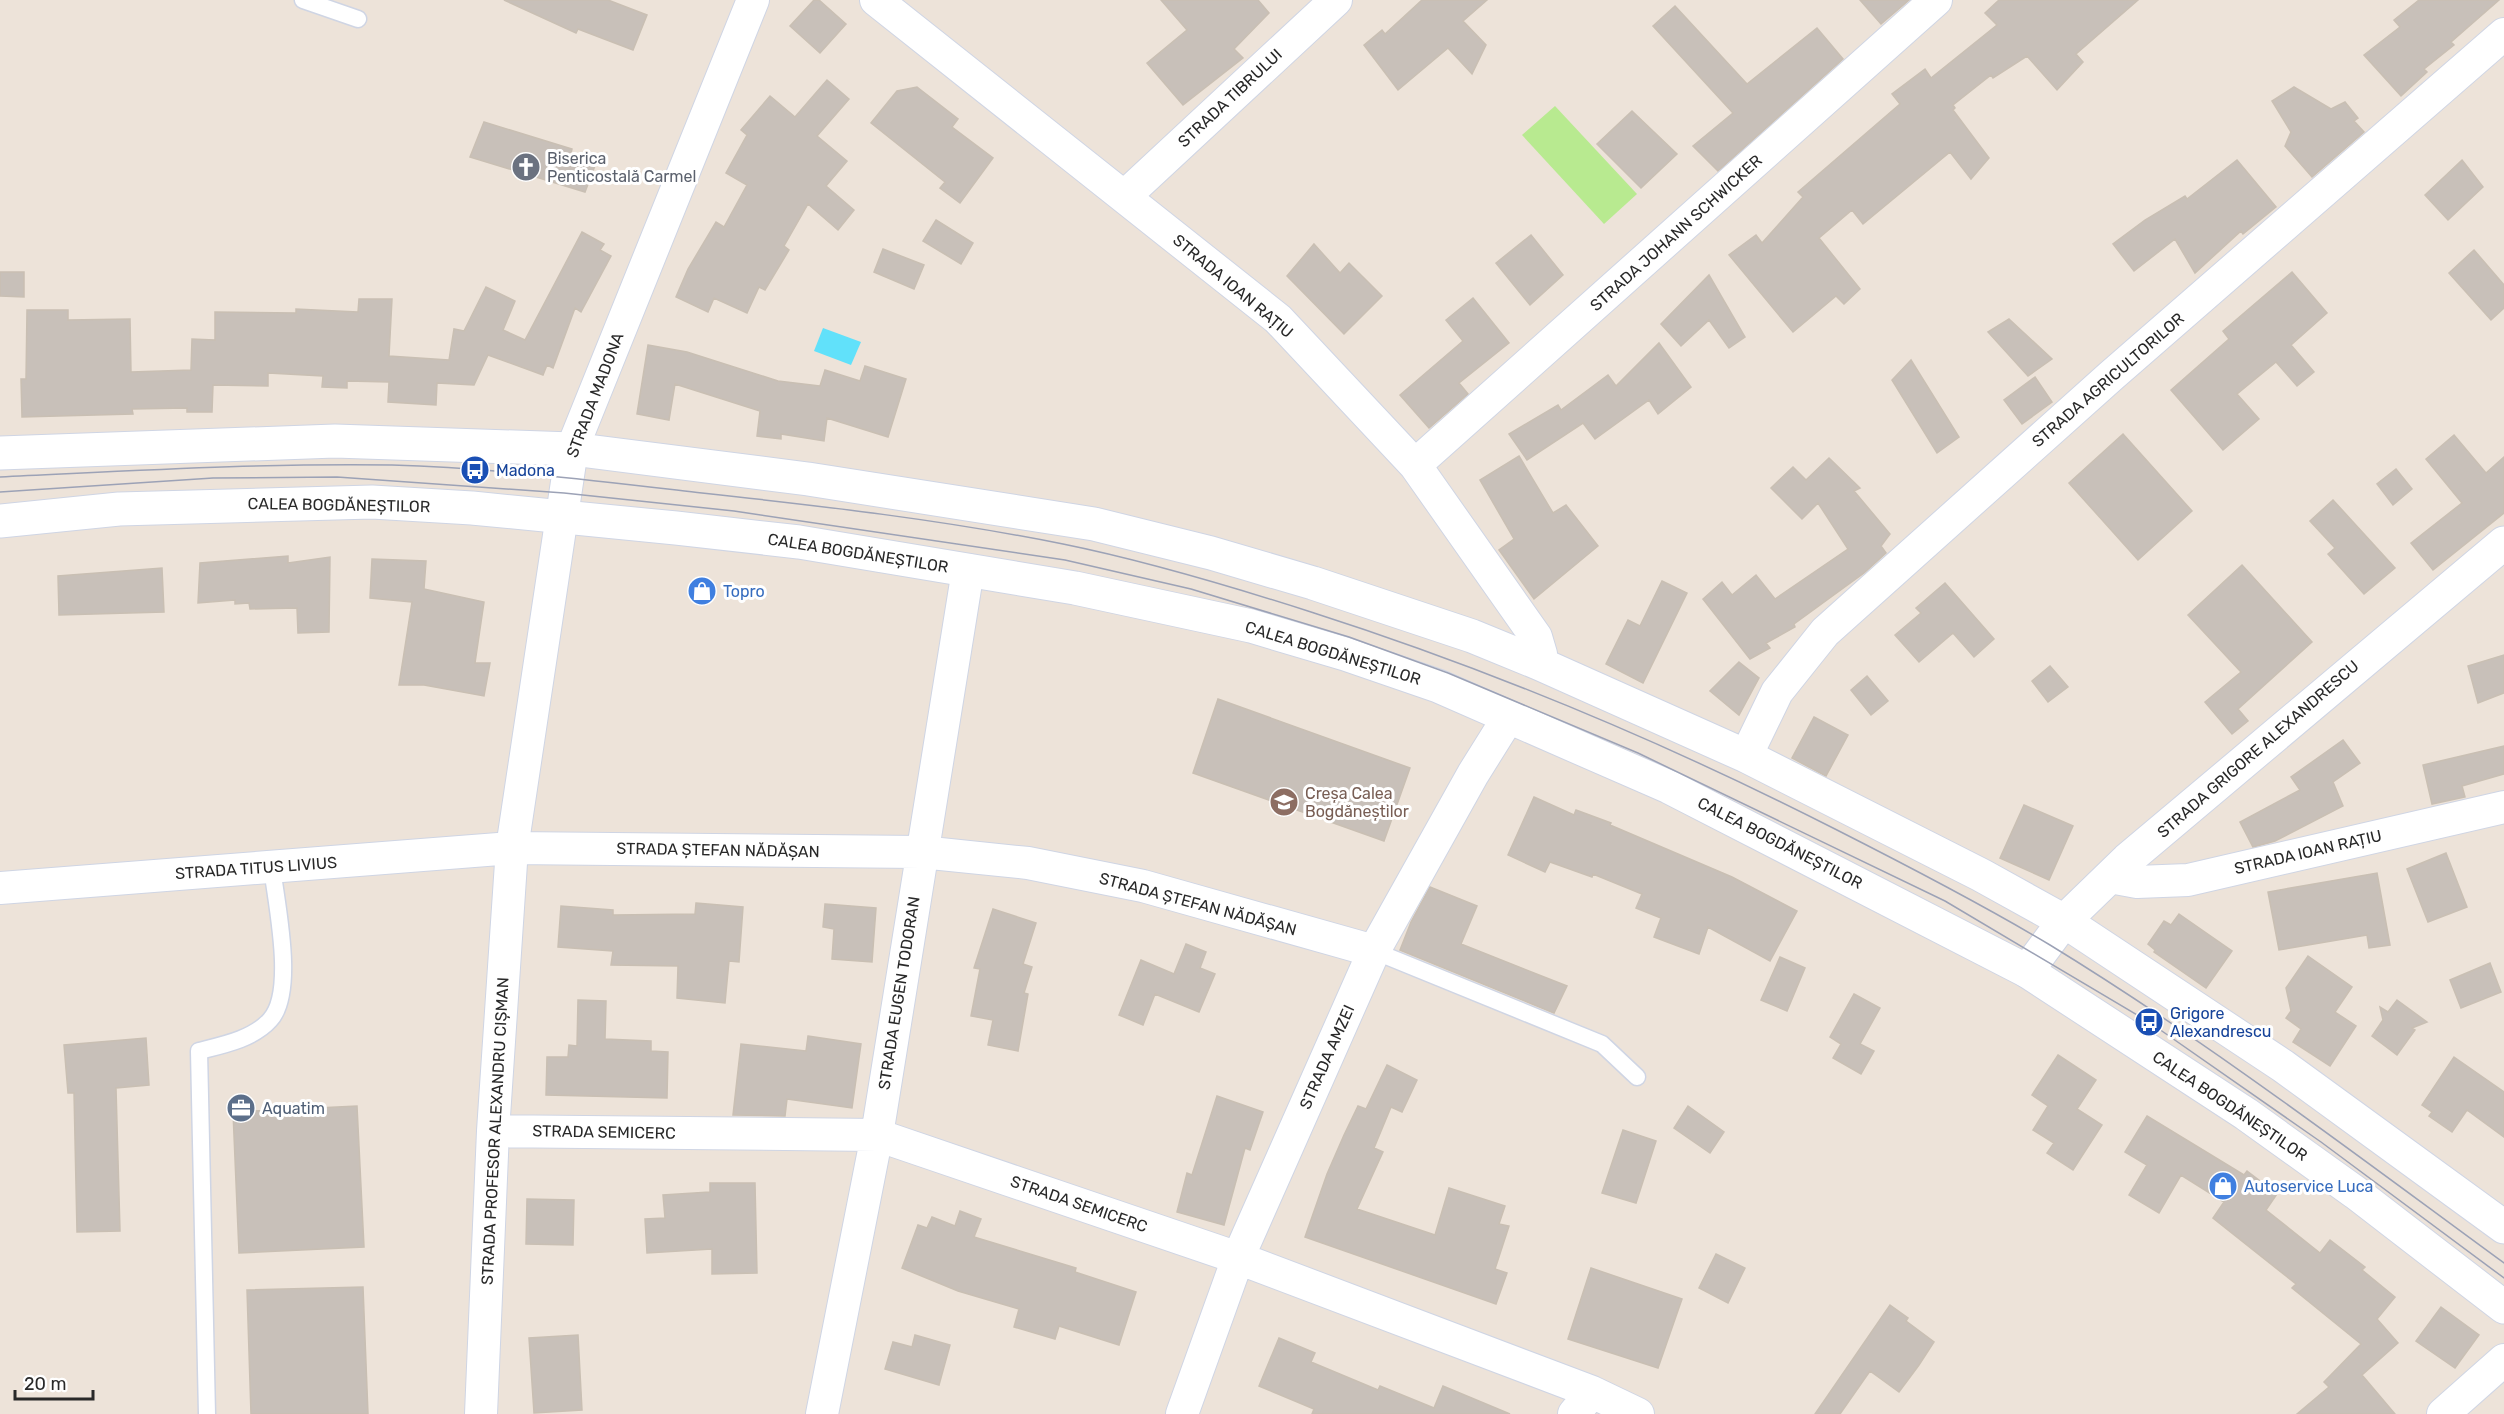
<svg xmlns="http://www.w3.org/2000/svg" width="2504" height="1414" viewBox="0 0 2504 1414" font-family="Rubik,sans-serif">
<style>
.green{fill:#b8ea90}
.water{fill:#61e1fa}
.building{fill:#c8c0b9;stroke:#c9bfb3;stroke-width:1.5}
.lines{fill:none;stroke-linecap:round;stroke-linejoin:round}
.service-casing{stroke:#cfd5e4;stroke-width:19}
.minor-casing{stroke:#cfd5e4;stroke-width:34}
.tertiary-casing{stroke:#cfd5e4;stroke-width:35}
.secondary-casing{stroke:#cfd5e4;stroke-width:35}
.service{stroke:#fff;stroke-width:16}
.minor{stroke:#fff;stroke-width:32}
.tertiary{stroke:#fff;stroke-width:33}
.secondary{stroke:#fff;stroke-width:33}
.tram{stroke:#9ca2b6;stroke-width:1.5}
.labels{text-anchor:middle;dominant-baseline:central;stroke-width:6;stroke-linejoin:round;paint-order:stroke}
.street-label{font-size:16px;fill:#292929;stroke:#fff}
.worship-label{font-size:16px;fill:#5b616d;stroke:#fff;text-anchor:start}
.transit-label{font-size:16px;fill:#164399;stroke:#fff;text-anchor:start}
.shop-label{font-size:16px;fill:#366cbe;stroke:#fff;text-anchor:start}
.education-label{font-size:16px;fill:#785e54;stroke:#fff;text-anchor:start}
.service-label{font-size:16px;fill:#4e5e75;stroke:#fff;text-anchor:start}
</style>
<rect width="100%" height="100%" fill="#ede3d9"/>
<path class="green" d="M1555 106 1637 194 1604 224 1522 135Z"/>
<path class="water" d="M823 328 861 342 851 365 814 351Z"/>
<path class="building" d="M504 0H608L647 15 633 50 578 29 576 33Z
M814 0H819L846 24 820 53 790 26Z
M1161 0H1258L1269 13 1234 49 1243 58 1183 105 1147 63 1187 30Z
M1422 0H1487L1463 21 1486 45 1472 74 1448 48 1398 90 1364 45 1382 30 1385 34Z
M1860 0H1909L1881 24Z
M1999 0H2138L2076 54 2083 62 2057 90 2027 56 1993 78 1991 75 1953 105 1955 108 1953 110 1989 158 1971 179 1950 152 1863 224 1852 210 1819 238 1860 289 1844 304 1836 296 1793 332 1729 255 1756 235 1762 243 1803 197 1798 192 1900 104 1892 94 1925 69 1931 78 1997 25 1985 13Z
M2419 0H2499L2451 42 2454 45 2424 69 2427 72 2401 96 2364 55 2400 27 2394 20Z
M1675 6 1747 84 1817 28 1843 59 1718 171 1693 146 1733 113 1653 26Z
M827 80 849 99 817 136 847 161 826 186 854 210 838 230 808 204 784 246 789 250 765 290 759 287 747 313 714 298 708 312 676 297 688 269 716 222 724 227 747 185 726 173 747 135 741 130 770 96 795 117Z
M917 87 958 119 952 127 993 158 960 203 940 188 945 182 871 123 897 91Z
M2294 87 2331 109 2345 102 2358 118 2354 121 2364 132 2312 177 2285 146 2291 132 2272 101Z
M1632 111 1677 154 1641 188 1597 144Z
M484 122 572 149 570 157 596 163 585 192 470 157Z
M2237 160 2276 207 2243 234 2241 231 2195 273 2175 239 2134 271 2113 244 2145 220 2185 196 2187 199Z
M2462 160 2483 187 2448 220 2425 195Z
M936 220 973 243 961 264 923 241Z
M582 232 604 244 600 250 611 256 581 312 575 308 553 368 547 365 543 375 488 355 474 385 437 383 436 405 388 402 389 382 347 381V388L322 387 323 376 268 373V386L213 385 212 412H187V408L132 409 133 414 22 417 21 379H26L27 310H68V320L130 319 131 372 191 370 192 339 215 340V312L296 313V309L358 312 359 299H392L389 356 449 360 454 329 464 331 486 287 515 301 503 330 525 340Z
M1531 235 1563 275 1530 305 1496 263Z
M1314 244 1340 273 1349 263 1382 296 1344 334 1287 276Z
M883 249 924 265 914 289 874 272Z
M2474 250 2504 285V308L2491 320 2449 273Z
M0 272H24V297L0 296Z
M2292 272 2327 313 2291 345 2314 372 2297 386 2276 362 2237 394 2259 419 2223 450 2171 390 2229 339 2223 331Z
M1709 275 1745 337 1729 348 1709 320 1681 346 1661 324Z
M1473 298 1509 343 1459 383 1468 394 1429 428 1400 395 1463 341 1446 320Z
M2009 319 2052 359 2028 376 1988 332Z
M1659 343 1691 387 1658 414 1649 400 1595 439 1583 423 1527 460 1509 434 1558 405 1561 410 1608 375 1616 386Z
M648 345 687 352 778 381 820 386 825 370 860 381 865 366 906 379 888 437 827 418 824 441 781 434V439L757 436 760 411 675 384 669 420 637 414Z
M1911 360 1959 437 1937 453 1892 380Z
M2035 377 2052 402 2022 424 2004 400Z
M2123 434 2192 511 2138 560 2069 483Z
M2454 435 2486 473 2504 457V513L2433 570 2411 543 2462 503 2426 459Z
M1519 456 1553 513 1566 505 1598 546 1534 599 1499 550 1514 539 1480 480Z
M1829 458 1860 488 1854 491 1890 534 1881 546 1886 553 1864 573 1794 624 1795 627 1766 643 1770 648 1750 659 1703 599 1722 582 1732 595 1756 575 1775 599 1848 549 1818 503 1802 519 1771 488 1793 467 1806 480Z
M2396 469 2412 489 2393 505 2377 484Z
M2333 500 2395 568 2364 594 2328 554 2335 548 2310 521Z
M288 556V563L330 557 329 632 298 633 297 608 250 609 249 603 235 604V600L198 603 200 563Z
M372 559 426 561 424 589 484 602 475 663H490L484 696 424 685H399L412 602 370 598Z
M2242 565 2312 642 2238 709 2248 721 2232 734 2205 702 2241 672 2188 615Z
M162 568 164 612 59 615 58 576Z
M1662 581 1687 593 1643 683 1606 664 1628 620 1640 626Z
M1945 583 1994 639 1974 657 1953 633 1919 662 1895 635 1921 613 1916 608Z
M2504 655V693L2478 703 2468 666Z
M1739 662 1759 678 1739 715 1710 691Z
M2050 666 2068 687 2048 702 2032 681Z
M1867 676 1888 701 1871 715 1851 690Z
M1218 699 1410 768 1384 841 1193 773Z
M1814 717 1848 735 1826 776 1792 758Z
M2343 740 2360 763 2333 782 2343 806 2275 841 2253 847 2240 822 2300 790 2291 777Z
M2504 746V774L2462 786 2465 797 2432 804 2423 765Z
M1534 797 1574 815 1576 810 1611 823 1610 825 1732 877 1797 911 1770 961 1708 927 1699 954 1654 937 1661 918 1636 908 1642 894 1593 874 1592 877 1550 862 1545 872 1508 855Z
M2024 805 2073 826 2049 880 2000 858Z
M2446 853 2467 907 2428 922 2407 869Z
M2377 873 2390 945 2369 948 2367 935 2279 950 2268 892Z
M1430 887 1477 906 1461 944 1567 986 1554 1013 1400 950 1411 922Z
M696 903 743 907 739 962 729 961 725 1003 677 998 678 966 611 965 613 951 558 947 561 906 613 910V915L695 914Z
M825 904 876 908 872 962 832 959 834 929 823 927Z
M993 909 1036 923 1023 964 1032 967 1024 993 1028 994 1018 1051 988 1045 993 1020 971 1016 980 969 974 968Z
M2179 914 2232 951 2206 988 2154 952 2155 950 2148 944 2164 921 2171 925Z
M1186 944 1206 952 1200 968 1215 974 1199 1012 1155 994 1143 1025 1119 1015 1141 960 1174 974Z
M2308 956 2352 987 2335 1012 2356 1026 2330 1066 2293 1042 2301 1029 2286 1018 2291 1011 2286 988Z
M1780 957 1805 968 1787 1011 1761 1000Z
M2490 963 2501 992 2461 1008 2450 980Z
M1854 994 1880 1008 1860 1044 1874 1051 1861 1074 1833 1058 1841 1044 1830 1037Z
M578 1000 606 1001 605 1039 651 1041V1051L668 1052 667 1098 546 1095 547 1057H568L569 1045 577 1046Z
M2397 1000 2427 1022 2412 1028 2415 1030 2397 1055 2372 1036 2383 1020 2380 1007 2388 1012Z
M808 1036 861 1044 852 1108 787 1099 785 1116 733 1115 741 1044 806 1051Z
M146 1038 149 1085 116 1088 120 1231 77 1232 74 1093H68L64 1045Z
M2058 1055 2096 1080 2077 1109 2102 1125 2073 1170 2047 1153 2054 1143 2033 1130 2048 1106 2032 1095Z
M2454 1057 2504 1092V1137L2467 1110 2452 1132 2429 1116 2432 1112 2422 1105Z
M1387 1065 1417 1080 1402 1112 1391 1107 1374 1148 1383 1152 1357 1209 1435 1235 1449 1188 1505 1206 1499 1224 1509 1226 1495 1269 1507 1273 1496 1304 1305 1237 1327 1174 1344 1135 1358 1106 1366 1109Z
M1217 1096 1263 1112 1250 1150 1245 1148 1224 1225 1177 1212 1187 1173 1192 1175Z
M357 1106 364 1247 239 1253 233 1112Z
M1688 1106 1724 1132 1710 1153 1674 1128Z
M2147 1116 2244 1175 2247 1171 2277 1194 2266 1210 2320 1253 2330 1240 2365 1267 2362 1270 2395 1297 2377 1319 2398 1343 2362 1375 2395 1414H2297L2329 1387 2324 1382 2361 1344 2292 1288 2296 1284 2213 1218 2224 1202 2181 1175 2159 1213 2129 1195 2147 1165 2125 1152Z
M1623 1130 1656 1141 1636 1203 1602 1193Z
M710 1183H755L757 1273 712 1274V1249L647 1253 645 1219 665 1218 663 1195 710 1192Z
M527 1199 574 1200 573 1245 526 1244Z
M960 1211 981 1219 974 1237 1076 1268 1075 1272 1136 1292 1119 1345 1059 1326 1055 1339 1014 1327 1019 1309 958 1291 902 1268 918 1225 927 1228 932 1217 955 1226Z
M1716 1254 1745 1268 1728 1303 1699 1288Z
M1591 1268 1682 1299 1658 1368 1568 1339Z
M363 1287 368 1414H251L247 1290Z
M1890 1305 1908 1318 1906 1321 1934 1342 1919 1365 1899 1392 1870 1371 1840 1414H1815Z
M2441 1307 2479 1335 2455 1368 2416 1341Z
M578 1335 582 1410 534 1413 529 1338Z
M915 1335 950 1345 939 1385 885 1369 893 1342 912 1347Z
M1279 1338 1315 1353 1311 1362 1378 1390 1380 1386 1434 1408 1443 1386 1510 1414H1312L1314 1409 1259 1386Z"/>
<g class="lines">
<g class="service-casing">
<path id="service" d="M303 0 358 19
M1374 951 1602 1044 1637 1077
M207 1414 199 1051C223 1045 253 1039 270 1020 296 992 276 903 272 867"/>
</g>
<g class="minor-casing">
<path id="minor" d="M876 0 1278 319 1415 465 1536 637 1541 654 1538 663
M1125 196 1336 0
M1415 465 1936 0
M1746 756 1777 692 1825 632 2111 376 2504 34
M2110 877 2137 882 2188 880 2504 807
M0 888 512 848 921 852 1028 863 1143 886 1374 951
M493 1131 877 1135 1238 1258 1592 1392 1638 1414
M481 1414 493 1131 512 848 572 449 753 0
M822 1414 877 1135 968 570
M1182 1414 1238 1258 1374 951 1473 774 1508 718
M1574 1414 1592 1392
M2443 1414 2504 1360"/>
</g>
<g class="tertiary-casing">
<path id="tertiary" d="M2027 971 2064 921 2127 860 2504 543"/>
</g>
<g class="secondary-casing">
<path id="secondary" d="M0 453 335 441 572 449 808 479 1094 524 1211 553 1313 583 1472 636 1538 663 1746 756 1981 875 2064 921 2283 1066 2504 1227
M0 521 119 509 372 502 472 508 676 528 799 542 1075 588 1251 626 1345 654 1438 686 1669 787 2027 971 2246 1114 2356 1193 2504 1307"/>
</g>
<use href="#service" class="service"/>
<use href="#minor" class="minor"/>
<use href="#tertiary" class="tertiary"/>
<use href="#secondary" class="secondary"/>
<path class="tram" d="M0 477C131 471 261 463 392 465 495 468 599 481 702 493 822 506 944 520 1063 544 1147 561 1230 586 1311 612 1492 670 1666 743 1835 829 1908 866 1980 903 2050 945 2207 1041 2355 1154 2504 1263
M0 492 213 478 337 477 564 493 734 511 1065 560 1191 589 1349 637 1448 673 1638 753 1945 901 2149 1022 2321 1142 2504 1278"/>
</g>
<defs>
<g id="church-disc" transform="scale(1.5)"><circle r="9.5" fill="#6b7280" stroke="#fff"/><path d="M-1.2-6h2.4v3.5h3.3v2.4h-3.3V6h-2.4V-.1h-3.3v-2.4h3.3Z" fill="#fff"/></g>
<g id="bus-disc" transform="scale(1.5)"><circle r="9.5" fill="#1a4fb4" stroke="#fff"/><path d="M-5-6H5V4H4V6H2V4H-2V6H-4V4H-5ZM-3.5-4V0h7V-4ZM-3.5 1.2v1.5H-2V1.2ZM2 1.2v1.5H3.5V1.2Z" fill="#fff"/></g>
<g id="shop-disc" transform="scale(1.5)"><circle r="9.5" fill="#3f7fe0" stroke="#fff"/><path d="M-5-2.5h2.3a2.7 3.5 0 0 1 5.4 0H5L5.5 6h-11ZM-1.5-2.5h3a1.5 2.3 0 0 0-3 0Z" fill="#fff"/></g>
<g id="school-disc" transform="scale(1.5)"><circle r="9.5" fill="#8d6e63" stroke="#fff"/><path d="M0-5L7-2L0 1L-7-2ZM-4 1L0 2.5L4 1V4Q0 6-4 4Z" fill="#fff"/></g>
<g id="office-disc" transform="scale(1.5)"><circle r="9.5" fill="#5c6f8a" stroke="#fff"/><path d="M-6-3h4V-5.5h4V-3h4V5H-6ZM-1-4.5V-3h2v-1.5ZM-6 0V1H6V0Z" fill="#fff"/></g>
</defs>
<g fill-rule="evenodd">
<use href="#church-disc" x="526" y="167"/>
<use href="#bus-disc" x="475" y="470"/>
<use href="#shop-disc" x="702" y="591"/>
<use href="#school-disc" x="1284" y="802"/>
<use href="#bus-disc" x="2149" y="1022"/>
<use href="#office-disc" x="241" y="1108"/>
<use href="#shop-disc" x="2223" y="1186"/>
</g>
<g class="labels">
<g class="street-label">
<text transform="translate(1230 98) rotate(-43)">STRADA TIBRULUI</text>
<text transform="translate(1676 233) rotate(-42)">STRADA JOHANN SCHWICKER</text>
<text transform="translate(1233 286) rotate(40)">STRADA IOAN RAȚIU</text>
<text transform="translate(2108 380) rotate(-41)">STRADA AGRICULTORILOR</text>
<text transform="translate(595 395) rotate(-69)">STRADA MADONA</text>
<text transform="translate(339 505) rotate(1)">CALEA BOGDĂNEȘTILOR</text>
<text transform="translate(858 553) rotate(9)">CALEA BOGDĂNEȘTILOR</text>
<text transform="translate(1333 653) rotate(17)">CALEA BOGDĂNEȘTILOR</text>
<text transform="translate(2258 749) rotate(-41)">STRADA GRIGORE ALEXANDRESCU</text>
<text transform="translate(1780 843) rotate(27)">CALEA BOGDĂNEȘTILOR</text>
<text transform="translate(718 850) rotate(1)">STRADA ȘTEFAN NĂDĂȘAN</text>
<text transform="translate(2308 852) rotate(-13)">STRADA IOAN RAȚIU</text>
<text transform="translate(256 868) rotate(-4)">STRADA TITUS LIVIUS</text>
<text transform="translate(1198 904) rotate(15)">STRADA ȘTEFAN NĂDĂȘAN</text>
<text transform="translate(899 993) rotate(-81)">STRADA EUGEN TODORAN</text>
<text transform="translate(1327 1057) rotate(-66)">STRADA AMZEI</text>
<text transform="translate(2230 1106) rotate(34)">CALEA BOGDĂNEȘTILOR</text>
<text transform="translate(495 1131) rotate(-87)">STRADA PROFESOR ALEXANDRU CIȘMAN</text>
<text transform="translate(604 1132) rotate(1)">STRADA SEMICERC</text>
<text transform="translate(1079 1204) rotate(19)">STRADA SEMICERC</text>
</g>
<g class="worship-label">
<text x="547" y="158">Biserica<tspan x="547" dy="18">Penticostală Carmel</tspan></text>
</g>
<g class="transit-label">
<text x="496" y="470">Madona</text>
<text x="2170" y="1013">Grigore<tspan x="2170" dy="18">Alexandrescu</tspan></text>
</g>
<g class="shop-label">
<text x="723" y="591">Topro</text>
<text x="2244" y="1186">Autoservice Luca</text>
</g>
<g class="education-label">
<text x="1305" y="793">Creșa Calea<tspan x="1305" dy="18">Bogdăneștilor</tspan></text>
</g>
<g class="service-label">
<text x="262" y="1108">Aquatim</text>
</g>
</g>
<path d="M15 1390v9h78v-9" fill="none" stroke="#292929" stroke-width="3"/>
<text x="24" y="1390" font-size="18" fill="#292929" stroke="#ffffff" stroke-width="4.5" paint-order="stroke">20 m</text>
</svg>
